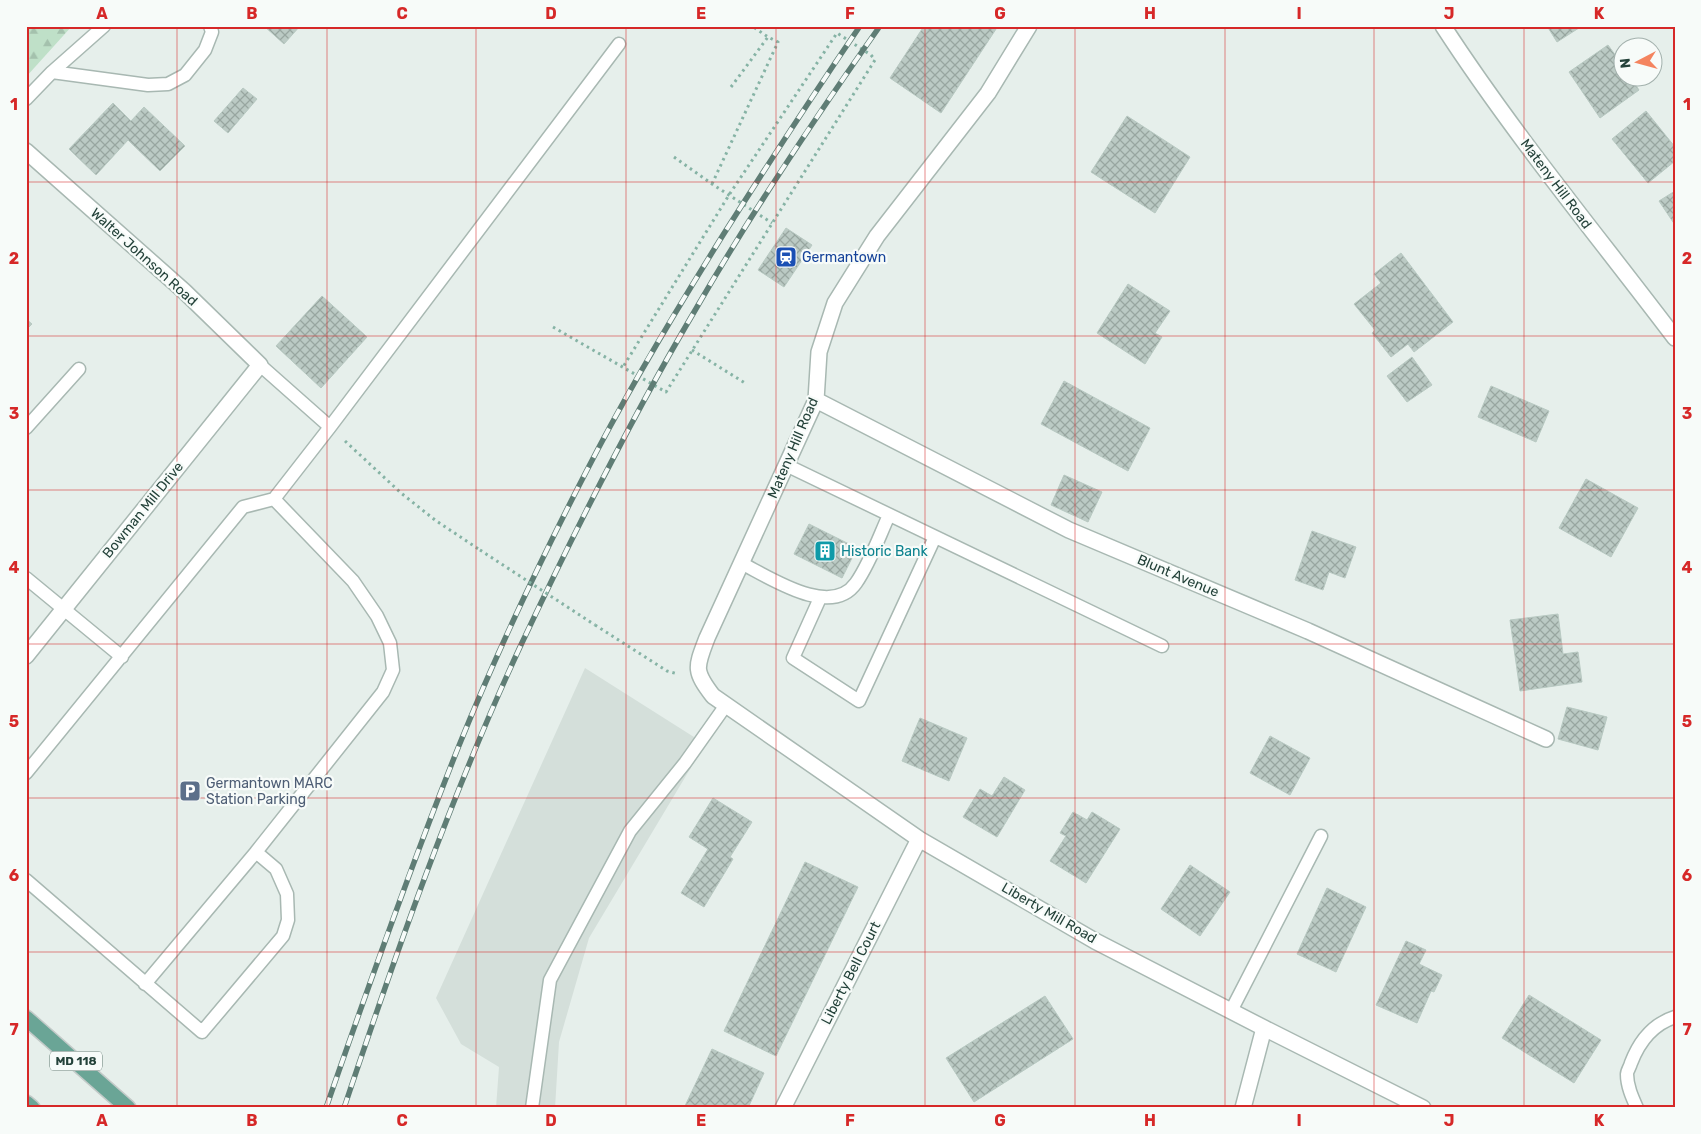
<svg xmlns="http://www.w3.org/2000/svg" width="1701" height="1134" viewBox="0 0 1701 1134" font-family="Rubik,sans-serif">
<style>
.built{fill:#d4dfda}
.forest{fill:url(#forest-firs)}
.building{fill:url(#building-cross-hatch);stroke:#b8c9c2}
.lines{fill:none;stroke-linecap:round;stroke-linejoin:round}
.lane-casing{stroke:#a8b8b2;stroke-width:15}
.street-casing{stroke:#a8b8b2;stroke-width:18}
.primary-casing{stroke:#c2cac8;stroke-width:18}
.path{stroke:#86b3a5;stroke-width:3;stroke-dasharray:2.5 4;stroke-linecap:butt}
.lane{stroke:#fff;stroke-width:12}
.street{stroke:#fff;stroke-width:15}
.primary{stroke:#6aa596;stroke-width:15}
.rail-casing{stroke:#5f7d75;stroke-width:5.5}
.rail{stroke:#f7fbf9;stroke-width:4;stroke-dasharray:11;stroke-linecap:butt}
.path-bridge{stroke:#86b3a5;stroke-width:3;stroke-dasharray:2.5 4;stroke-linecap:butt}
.grid{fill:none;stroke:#d62828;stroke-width:1;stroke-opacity:0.55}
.labels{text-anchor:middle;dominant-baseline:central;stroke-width:4.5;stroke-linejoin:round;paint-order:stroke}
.shield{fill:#f7fbf9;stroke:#637a73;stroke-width:1}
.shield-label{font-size:12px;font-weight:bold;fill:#24423a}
.street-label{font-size:14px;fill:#24423a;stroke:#f7fbf9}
.transit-label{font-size:14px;fill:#164399;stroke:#f7fbf9;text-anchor:start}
.culture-label{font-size:14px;fill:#0d838f;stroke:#f7fbf9;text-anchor:start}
.service-label{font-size:14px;fill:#4e5e75;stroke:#f7fbf9;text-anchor:start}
.neatline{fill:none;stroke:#d62828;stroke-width:2}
.grid-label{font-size:16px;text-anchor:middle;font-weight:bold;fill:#d62828}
</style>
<defs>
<pattern id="forest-firs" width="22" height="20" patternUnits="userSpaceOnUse" patternTransform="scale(1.25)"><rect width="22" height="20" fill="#bfe0c8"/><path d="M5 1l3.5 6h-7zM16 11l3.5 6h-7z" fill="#a4c1ad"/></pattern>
<pattern id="building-cross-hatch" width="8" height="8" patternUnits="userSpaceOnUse" patternTransform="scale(1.25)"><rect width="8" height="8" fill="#bbcac4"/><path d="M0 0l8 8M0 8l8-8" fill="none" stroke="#98a6a0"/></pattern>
</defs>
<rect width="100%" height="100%" fill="#e6efeb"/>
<path class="built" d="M585 668 705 744 589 938 559 1042 555 1108H496L499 1067 461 1044 436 998Z"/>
<path class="forest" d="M26 26H72L26 77Z"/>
<path class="building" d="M264 26H300L284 44Z
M924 26H998L941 113 890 78Z
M1547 26H1582L1557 42Z
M1608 45 1624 67V78H1631L1639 90 1600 118 1569 72Z
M243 88 257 99 228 133 214 121Z
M113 103 131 121 144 107 185 146 160 171 128 140 96 175 69 149Z
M1646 111 1675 147V161L1648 183 1612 139Z
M1127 116 1190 157 1155 213 1091 172Z
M1675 191V225L1659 201Z
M786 228 812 245 784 287 758 270Z
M1401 253 1453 322 1414 352 1408 344 1391 357 1372 333 1375 330 1354 304 1381 283 1374 274Z
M1128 284 1170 311 1155 333 1162 337 1145 364 1097 333Z
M322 296 367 337 321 388 276 346Z
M26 319 32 324 26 330Z
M1412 357 1432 385 1407 402 1387 376Z
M1064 381 1150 428 1128 471 1041 424Z
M1491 386 1549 411 1536 442 1478 417Z
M1064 475 1102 492 1088 522 1051 505Z
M1586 479 1638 508 1611 557 1559 528Z
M809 524 857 548 842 578 794 554Z
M1312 531 1356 547 1345 578 1329 572 1323 590 1295 580Z
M1558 614 1563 654 1578 652 1582 682 1520 691 1510 620Z
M1567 707 1607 717 1598 750 1558 739Z
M920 718 967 738 949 781 902 761Z
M1270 736 1310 758 1290 795 1250 773Z
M1004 777 1025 790 997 837 963 817 980 789 992 796Z
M713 798 752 822 730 857 733 859 704 907 681 893 708 849 689 837Z
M1073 812 1087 820 1092 812 1120 829 1086 883 1050 861 1066 836 1060 833Z
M805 862 858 887 776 1056 724 1031Z
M1190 865 1230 892 1200 936 1161 909Z
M1327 888 1366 907 1336 972 1297 954Z
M1406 941 1426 950 1419 964 1442 975 1434 992 1431 991 1417 1023 1376 1005Z
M1529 995 1601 1040 1574 1083 1502 1038Z
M1045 996 1073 1039 974 1102 946 1058Z
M712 1049 764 1073 748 1108H684Z"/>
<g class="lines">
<g class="lane-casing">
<path id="lane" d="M52 72 148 85 168 84 185 75 205 50 212 32 210 26
M26 99 52 72 104 26
M260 365 330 427
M26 428 79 369
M786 465 1162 646
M741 563C769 577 831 619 856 583 870 563 879 537 889 515
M26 578 122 657
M820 598 793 658 859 701 935 537
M26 773 243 507 274 499 330 427 619 44
M26 880 202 1032 283 936 288 920 287 894 276 869 256 852 383 692 393 670 390 643 377 616 353 581 274 499
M145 984 256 852
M1231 1011 1321 836
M532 1108 550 980 630 831 685 763 726 705
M1637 1108C1632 1097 1627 1086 1627 1074 1627 1071 1630 1067 1631 1063 1639 1042 1653 1024 1675 1017"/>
</g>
<g class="street-casing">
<path id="street" d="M1029 26 988 93 877 236 835 303 819 352 816 400 707 638C696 667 693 670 713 696L919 839 1095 941 1264 1028 1423 1108
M1443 26C1514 135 1597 235 1675 338
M26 151 184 291 260 365 26 656
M816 400 1069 530 1308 631 1546 739
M783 1108 919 839
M1243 1108 1264 1028"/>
</g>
<g class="primary-casing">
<path id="primary" d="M26 1018 128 1108
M26 1103 32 1108"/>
</g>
<path class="path" d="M731 87 768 37
M674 157 712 184 772 223
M712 184 778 42 768 37 752 26
M553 327 666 392 875 60 871 55 837 33 729 195 623 367
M692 350 745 383
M345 441 401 493 435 520 480 550
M595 625 667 671 678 674"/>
<use href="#lane" class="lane"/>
<use href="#street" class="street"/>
<use href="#primary" class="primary"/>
<g class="rail-casing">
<path id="rail" d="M326 1108C368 987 411 866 458 748 496 654 540 561 586 472 628 390 675 312 723 235 768 164 813 95 860 26
M344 1108C396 953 451 796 520 647 574 532 632 417 697 307 753 210 815 118 880 26"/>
</g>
<use href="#rail" class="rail"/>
<path class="path-bridge" d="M480 550 595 625"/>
</g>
<path class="grid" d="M177 26V1108M327 26V1108M476 26V1108M626 26V1108M776 26V1108M925 26V1108M1075 26V1108M1225 26V1108M1374 26V1108M1524 26V1108M26 182H1675M26 336H1675M26 490H1675M26 644H1675M26 798H1675M26 952H1675"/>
<defs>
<g id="station-square" transform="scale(1.125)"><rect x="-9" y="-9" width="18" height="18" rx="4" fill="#1a4fb4" stroke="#f7fbf9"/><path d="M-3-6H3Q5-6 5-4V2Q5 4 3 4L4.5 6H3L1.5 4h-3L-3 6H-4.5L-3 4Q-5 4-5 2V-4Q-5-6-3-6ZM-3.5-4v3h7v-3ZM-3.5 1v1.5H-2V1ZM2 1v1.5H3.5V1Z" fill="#fff"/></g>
<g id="building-square" transform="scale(1.125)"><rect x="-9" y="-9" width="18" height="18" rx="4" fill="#0f9aa8" stroke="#f7fbf9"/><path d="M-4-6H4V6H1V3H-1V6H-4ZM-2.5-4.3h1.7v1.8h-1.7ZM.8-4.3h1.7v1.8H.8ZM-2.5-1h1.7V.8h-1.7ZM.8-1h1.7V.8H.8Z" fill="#fff"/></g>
<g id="parking-square" transform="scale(1.125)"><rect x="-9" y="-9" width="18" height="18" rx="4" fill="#5c6f8a" stroke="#f7fbf9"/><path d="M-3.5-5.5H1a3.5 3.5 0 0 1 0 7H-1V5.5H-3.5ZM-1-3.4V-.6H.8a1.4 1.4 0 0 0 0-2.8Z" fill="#fff"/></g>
</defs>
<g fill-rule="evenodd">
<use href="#station-square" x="786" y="257"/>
<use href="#building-square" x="825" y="551"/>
<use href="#parking-square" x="190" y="791"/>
</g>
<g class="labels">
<rect class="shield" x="50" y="1051.5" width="52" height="19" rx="4"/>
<g class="shield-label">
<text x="76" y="1061">MD 118</text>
</g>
<g class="street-label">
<text transform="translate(1556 184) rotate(53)">Mateny Hill Road</text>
<text transform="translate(144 257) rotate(42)">Walter Johnson Road</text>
<text transform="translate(793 448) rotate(-67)">Mateny Hill Road</text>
<text transform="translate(143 510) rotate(-51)">Bowman Mill Drive</text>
<text transform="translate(1178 576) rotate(23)">Blunt Avenue</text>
<text transform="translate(1049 913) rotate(30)">Liberty Mill Road</text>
<text transform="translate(851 973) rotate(-63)">Liberty Bell Court</text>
</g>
<g class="transit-label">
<text x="802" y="257">Germantown</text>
</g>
<g class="culture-label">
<text x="841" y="551">Historic Bank</text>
</g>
<g class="service-label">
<text x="206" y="783">Germantown MARC<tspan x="206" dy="16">Station Parking</tspan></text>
</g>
</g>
<rect width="1701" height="1134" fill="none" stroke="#f7fbf9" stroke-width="55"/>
<g transform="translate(1638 62) rotate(264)"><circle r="24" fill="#f7fbf9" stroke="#a3b1ad"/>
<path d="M0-4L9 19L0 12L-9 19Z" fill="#f4845f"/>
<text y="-8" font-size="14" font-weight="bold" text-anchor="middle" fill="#24423a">N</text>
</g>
<rect x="28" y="28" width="1646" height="1078" class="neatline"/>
<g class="grid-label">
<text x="102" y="19">A</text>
<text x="252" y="19">B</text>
<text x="402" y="19">C</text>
<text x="551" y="19">D</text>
<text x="701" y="19">E</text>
<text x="850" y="19">F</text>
<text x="1000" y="19">G</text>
<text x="1150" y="19">H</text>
<text x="1299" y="19">I</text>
<text x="1449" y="19">J</text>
<text x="1599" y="19">K</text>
<text x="14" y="110">1</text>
<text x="1687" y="110">1</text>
<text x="14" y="264">2</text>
<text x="1687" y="264">2</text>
<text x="14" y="419">3</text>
<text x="1687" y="419">3</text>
<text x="14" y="573">4</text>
<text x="1687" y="573">4</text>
<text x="14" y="727">5</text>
<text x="1687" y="727">5</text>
<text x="14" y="881">6</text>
<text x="1687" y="881">6</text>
<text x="14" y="1035">7</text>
<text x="1687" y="1035">7</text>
<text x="102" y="1126">A</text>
<text x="252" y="1126">B</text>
<text x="402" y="1126">C</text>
<text x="551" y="1126">D</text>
<text x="701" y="1126">E</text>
<text x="850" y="1126">F</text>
<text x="1000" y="1126">G</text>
<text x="1150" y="1126">H</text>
<text x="1299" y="1126">I</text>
<text x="1449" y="1126">J</text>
<text x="1599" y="1126">K</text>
</g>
</svg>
